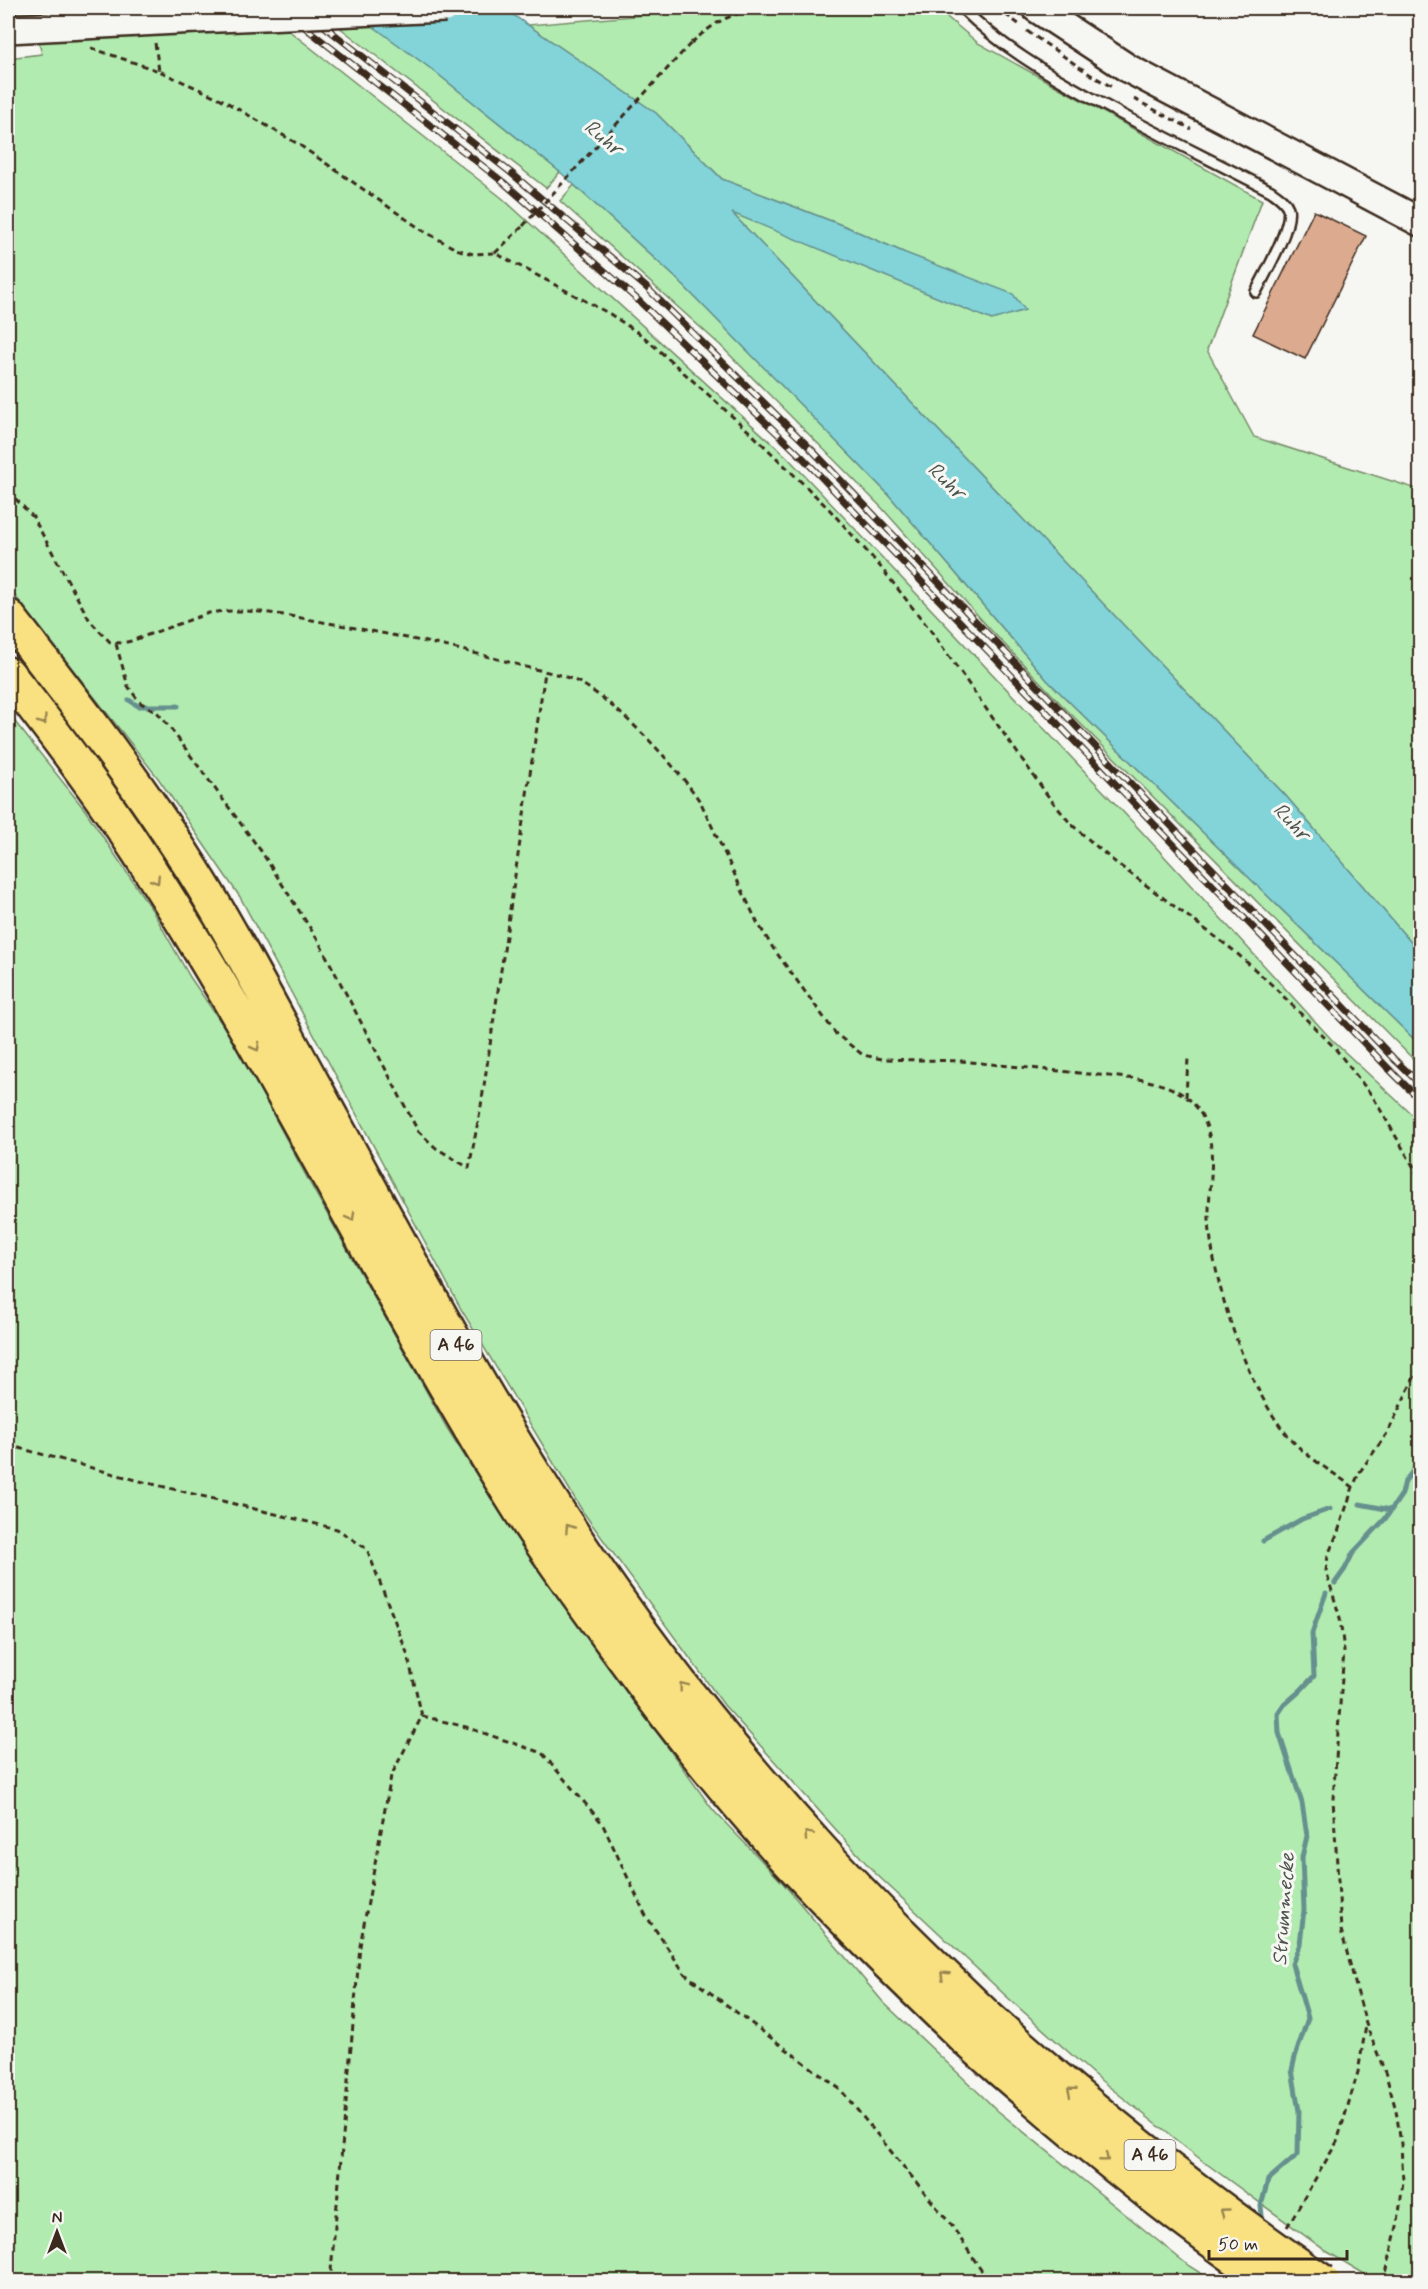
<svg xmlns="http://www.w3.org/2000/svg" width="1428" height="2289" viewBox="0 0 1428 2289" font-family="Mynerve,sans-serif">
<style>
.green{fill:#b1ebb0;stroke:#768a67;stroke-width:1.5}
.water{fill:#82d4d9;stroke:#66908e;stroke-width:1.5}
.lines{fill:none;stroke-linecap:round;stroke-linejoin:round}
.stream{stroke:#66908e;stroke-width:5}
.building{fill:#dcaa8f;stroke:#3b2a1e;stroke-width:1.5}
.lane-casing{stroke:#3b2a1e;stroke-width:14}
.secondary-casing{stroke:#3b2a1e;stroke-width:32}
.highway-casing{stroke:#3b2a1e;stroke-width:38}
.path{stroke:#3b2a1e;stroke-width:3;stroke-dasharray:6 4.5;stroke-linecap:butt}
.lane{stroke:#f6f6f2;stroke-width:9}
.secondary{stroke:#f6f6f2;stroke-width:27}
.highway{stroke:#f9e181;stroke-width:33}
.rail-casing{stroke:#3b2a1e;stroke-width:7}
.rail{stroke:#f6f6f2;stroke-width:4.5;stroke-dasharray:14;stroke-linecap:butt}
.secondary-bridge-casing{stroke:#3b2a1e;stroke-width:32;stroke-linecap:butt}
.highway-bridge-casing{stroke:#3b2a1e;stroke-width:38;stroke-linecap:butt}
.path-bridge{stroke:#3b2a1e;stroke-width:3;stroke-dasharray:6 4.5;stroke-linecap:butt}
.secondary-bridge{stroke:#f6f6f2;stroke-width:27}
.highway-bridge{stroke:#f9e181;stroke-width:33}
.oneway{stroke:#9a8650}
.labels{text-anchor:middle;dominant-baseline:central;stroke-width:6;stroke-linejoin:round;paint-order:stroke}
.shield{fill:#f6f6f2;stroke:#73675e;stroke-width:1.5}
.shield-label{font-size:18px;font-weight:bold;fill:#3b2a1e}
.water-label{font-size:21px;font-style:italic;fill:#4d544d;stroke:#f6f6f2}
</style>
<rect width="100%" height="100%" fill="#f6f6f2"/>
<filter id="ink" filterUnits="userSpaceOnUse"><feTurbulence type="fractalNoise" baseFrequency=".0167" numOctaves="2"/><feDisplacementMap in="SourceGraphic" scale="12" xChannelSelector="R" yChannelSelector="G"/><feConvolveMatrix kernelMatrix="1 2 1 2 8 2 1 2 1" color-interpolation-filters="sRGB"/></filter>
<g filter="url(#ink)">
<path class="green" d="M8 8H260L502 198 786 456 1142 832 1333 1041 1420 1122V2281H1376L1326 2251 1204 2162 1093 2074 1006 1996 874 1872 724 1705 583 1512 461 1309 240 897 158 778 8 587V58L42 54 30 10 8 13Z
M727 8H936L978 43 1262 200 1207 350 1254 437 1420 490V953L1286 796 731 212 992 320 903 252 847 227 722 179 656 113 528 25Z
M372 25 434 71 560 172 546 188 339 27Z
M574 185 676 278 888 494 1047 680 1420 1045V1066L1062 705 988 627 882 508 720 345 560 201Z
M8 713 85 810 152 910 190 977 233 1040 311 1185 447 1428 515 1536 713 1810 782 1882 883 2002 998 2111 1189 2266 1213 2281H8Z"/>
<path class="water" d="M348 8H503L656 113 722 179 847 227 903 252 1013 294 1025 310 992 320 732 213 1286 796 1420 953V1045L1047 680 888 494 676 278 560 172 434 71Z"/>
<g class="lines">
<path class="stream" d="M129 700 138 706H178
M1360 1504 1391 1510
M1263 1541 1302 1519 1330 1509
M1335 1583 1345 1569 1353 1553 1385 1519 1402 1494 1405 1481 1420 1462
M1263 2225 1261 2206 1268 2180 1298 2154 1299 2111 1292 2070 1295 2057 1308 2018 1292 1964 1300 1944 1304 1910 1302 1857 1307 1836 1302 1803 1279 1733 1278 1714 1284 1705 1300 1691 1314 1676 1312 1633 1326 1593"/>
</g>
<path class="building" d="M1314 211 1366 236 1305 359 1253 334Z"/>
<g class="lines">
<g class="lane-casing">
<path id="lane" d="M962 8C999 45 1043 71 1088 96 1148 130 1210 159 1271 191 1278 196 1285 200 1288 208 1293 226 1265 274 1256 292"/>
</g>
<g class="secondary-casing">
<path id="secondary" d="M1036 8 1129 69 1420 222
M8 29 196 19"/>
</g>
<g class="highway-casing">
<path id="highway" d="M8 616C80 708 153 802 213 903 248 962 280 1024 313 1084 389 1223 463 1363 548 1496 628 1622 721 1741 822 1851 874 1908 930 1962 986 2016
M8 674C53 731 97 789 137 850 277 1063 385 1296 521 1512 553 1562 588 1609 623 1657 677 1731 735 1804 798 1871 852 1929 908 1983 965 2038"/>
</g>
<path class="path" d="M997 8 1020 25
M1027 31 1091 75 1112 87
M155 43 159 71
M691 43C717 21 728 14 762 8
M91 48 159 71 221 99 298 144 422 230 456 249 473 254 495 253 610 314 643 336 752 434 829 509 879 565 931 631 1048 796 1071 824 1111 859 1233 950 1271 984 1334 1047 1373 1097 1420 1178
M1134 99 1191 129
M495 253 523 226
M8 491 33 517 90 621 110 642 122 643 131 641 209 613C253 606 297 618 340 625 403 637 465 649 526 667 546 672 569 675 587 687 626 713 675 764 701 803L757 922 773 948 836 1034 863 1055 882 1059 961 1061 1138 1079C1165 1084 1192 1092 1204 1120 1218 1150 1208 1188 1209 1220 1212 1282 1247 1388 1288 1436 1306 1457 1331 1471 1353 1487
M116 644 128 686 135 696 141 703 157 712 171 729 261 851 319 942 418 1131 436 1148 469 1168 481 1106 545 672
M1186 1097 1188 1058
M8 1445 140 1481 337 1529 367 1549 407 1653 422 1716 391 1776 360 1946 330 2282
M422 1716 466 1727 542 1753 602 1823 645 1914 685 1974 840 2089 952 2226 989 2282
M1287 2227 1337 2142 1358 2072 1366 2026
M1384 2282 1398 2222 1403 2181 1401 2144 1396 2110 1386 2075 1366 2024 1341 1930 1333 1799 1344 1651 1340 1618 1326 1571 1328 1555 1338 1532 1353 1487 1359 1473 1388 1432 1420 1365"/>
<use href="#lane" class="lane"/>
<use href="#secondary" class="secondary"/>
<use href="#highway" class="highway"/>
<g class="rail-casing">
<path id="rail" d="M280 8 503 182 639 301 802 457 1386 1066 1420 1100
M301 8 510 172 647 288 811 449 1394 1059 1420 1084"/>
</g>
<use href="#rail" class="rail"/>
<g class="secondary-bridge-casing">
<path id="secondary-bridge" d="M196 19 445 8"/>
</g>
<g class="highway-bridge-casing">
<path id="highway-bridge" d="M986 2016C1093 2112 1204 2200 1323 2282
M965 2038C1062 2125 1162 2208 1270 2282"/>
</g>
<path class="path-bridge" d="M523 226 691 43"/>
<use href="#secondary-bridge" class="secondary-bridge"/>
<use href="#highway-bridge" class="highway-bridge"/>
</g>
<defs><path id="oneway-chevron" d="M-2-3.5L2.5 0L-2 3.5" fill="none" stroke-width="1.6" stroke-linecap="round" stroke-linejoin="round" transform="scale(1.5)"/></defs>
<g class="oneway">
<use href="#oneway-chevron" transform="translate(43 721) rotate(53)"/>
<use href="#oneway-chevron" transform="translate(156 880) rotate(58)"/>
<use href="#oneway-chevron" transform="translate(256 1047) rotate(61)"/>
<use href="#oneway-chevron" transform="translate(351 1217) rotate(61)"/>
<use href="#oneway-chevron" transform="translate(569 1528) rotate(-124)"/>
<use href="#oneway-chevron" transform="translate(683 1686) rotate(-128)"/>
<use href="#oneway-chevron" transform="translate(808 1835) rotate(-131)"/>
<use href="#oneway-chevron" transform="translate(944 1975) rotate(-136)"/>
<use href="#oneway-chevron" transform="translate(1071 2091) rotate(-140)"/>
<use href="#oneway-chevron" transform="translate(1105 2158) rotate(39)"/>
<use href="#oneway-chevron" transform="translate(1224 2212) rotate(-144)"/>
</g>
</g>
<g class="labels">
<g class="shield">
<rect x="430.5" y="1330" width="51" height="30" rx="4.5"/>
<rect x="1124.5" y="2140" width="51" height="30" rx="4.5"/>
</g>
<g class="shield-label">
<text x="456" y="1345">A 46</text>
<text x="1150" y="2155">A 46</text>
</g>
<g class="water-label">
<text transform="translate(603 138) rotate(40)">Ruhr</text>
<text transform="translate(946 481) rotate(44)">Ruhr</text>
<text transform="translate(1291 822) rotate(47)">Ruhr</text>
<text transform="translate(1284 1909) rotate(-86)">Strummecke</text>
</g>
</g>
<rect width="1428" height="2289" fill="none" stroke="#f6f6f2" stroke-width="30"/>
<rect x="15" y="15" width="1398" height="2259" fill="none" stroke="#3b2a1e" stroke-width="2" filter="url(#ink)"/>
<g transform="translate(57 2232)" stroke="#f6f6f2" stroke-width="4.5" paint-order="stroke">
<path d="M0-4.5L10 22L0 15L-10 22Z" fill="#3b2a1e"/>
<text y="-9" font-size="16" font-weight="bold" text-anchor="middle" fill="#3b2a1e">N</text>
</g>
<path d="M1209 2250v9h138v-9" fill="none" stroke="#3b2a1e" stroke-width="3"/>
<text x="1218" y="2250" font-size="18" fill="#3b2a1e" stroke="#f6f6f2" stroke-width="4.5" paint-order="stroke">50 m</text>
</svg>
